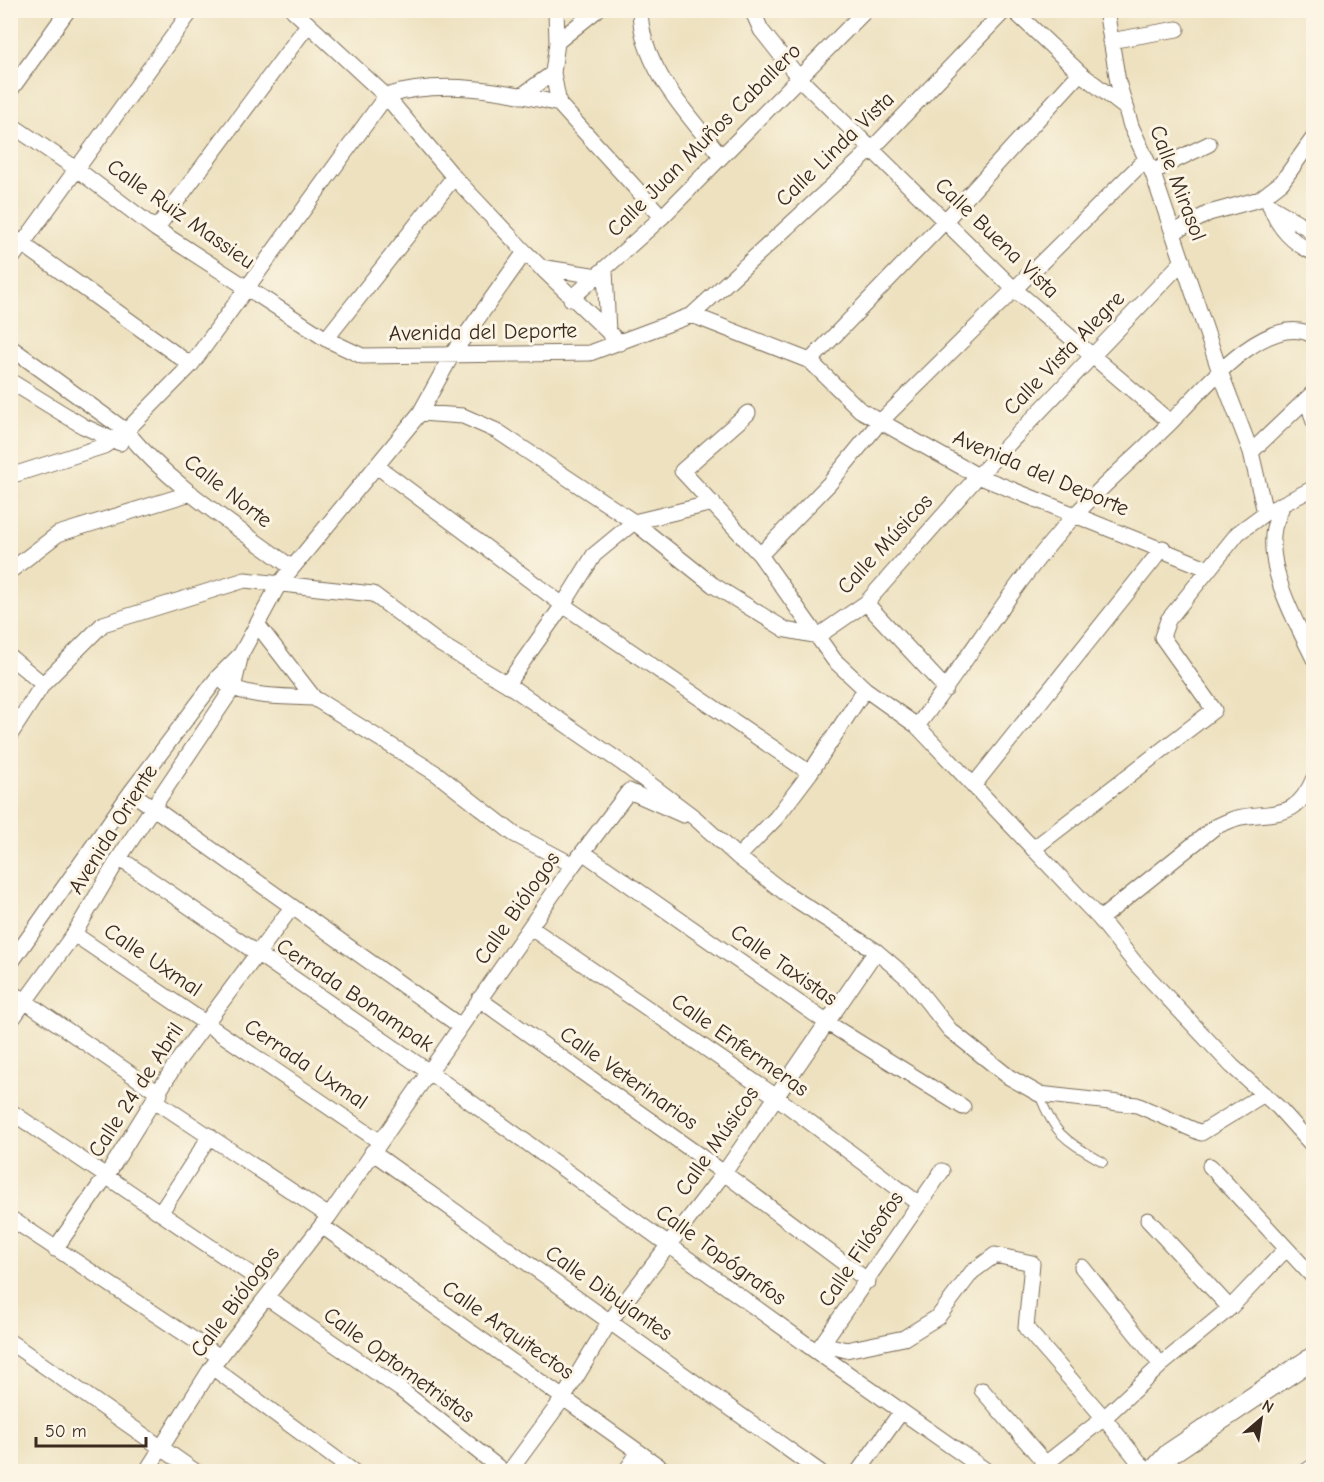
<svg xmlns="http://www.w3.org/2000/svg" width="1324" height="1482" viewBox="0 0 1324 1482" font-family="'Comic Neue',sans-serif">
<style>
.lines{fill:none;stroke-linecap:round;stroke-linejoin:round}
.lane-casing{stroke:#796a56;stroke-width:10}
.street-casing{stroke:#796a56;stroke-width:17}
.secondary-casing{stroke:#796a56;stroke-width:23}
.lane{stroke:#fff;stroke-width:8}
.street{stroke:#fff;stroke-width:15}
.secondary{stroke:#fff;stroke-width:21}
.labels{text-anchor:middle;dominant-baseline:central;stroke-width:6;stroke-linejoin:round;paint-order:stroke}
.street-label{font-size:22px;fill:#3b2a1e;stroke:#fcf5e5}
</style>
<rect width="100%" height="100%" fill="#fcf5e5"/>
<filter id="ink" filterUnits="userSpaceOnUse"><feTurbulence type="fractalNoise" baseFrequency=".0167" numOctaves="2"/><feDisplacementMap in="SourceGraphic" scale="12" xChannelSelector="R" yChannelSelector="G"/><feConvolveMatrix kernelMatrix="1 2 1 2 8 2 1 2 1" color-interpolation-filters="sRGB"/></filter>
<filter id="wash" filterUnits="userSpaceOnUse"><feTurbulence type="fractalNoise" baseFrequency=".008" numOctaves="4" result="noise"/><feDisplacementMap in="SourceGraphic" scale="24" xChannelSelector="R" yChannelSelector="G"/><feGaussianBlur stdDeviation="1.35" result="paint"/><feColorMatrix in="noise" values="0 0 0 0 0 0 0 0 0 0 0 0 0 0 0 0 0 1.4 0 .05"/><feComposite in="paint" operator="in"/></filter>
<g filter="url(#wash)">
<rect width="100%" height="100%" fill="#ede1bf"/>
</g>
<g filter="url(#ink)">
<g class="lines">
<g class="lane-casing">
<path id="lane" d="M1039 1094C1055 1136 1065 1140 1103 1162"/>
</g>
<g class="street-casing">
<path id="street" d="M293 10 386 96 454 177 525 252 620 343
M556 10 557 42 553 73 559 104 662 217
M640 10C641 67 688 114 721 156
M752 10 761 30 799 78 1014 289 1170 422
M1013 10 1080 73 1127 109
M1106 10 1118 82 1131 126 1153 174 1219 369 1251 452 1265 513
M1110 41 1177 29
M557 42 597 10
M10 91 68 10
M521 96 553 73
M10 124 78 170 156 229 326 339 362 356 590 353 692 315 810 361 860 410 978 476 1209 569
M1153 174 1163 166 1209 144
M1270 205C1278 228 1292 243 1314 253
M1270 206 1314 232
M156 229 307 26
M1174 232 1209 213 1260 199 1282 182 1314 137
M10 235 191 365
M10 261 192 10
M540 267 598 276
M605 270 608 332
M571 299 662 217 866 10
M692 315 872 149 1005 10
M326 339 454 177
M10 347 126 431C171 486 234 525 291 567
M810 361 945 221 1080 73
M10 381 83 426 120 443
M1307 399 1314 422
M420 413 463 416 497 431 634 522 713 585 786 630 818 636 866 603 978 476 1183 261
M748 413 682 471 760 555 834 660 865 689 917 726 1100 919 1135 963 1232 1066 1279 1108 1314 1147
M1251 452 1314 392
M378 467 563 605 810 773
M10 476 104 446 126 431 191 365 386 96C441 79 503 90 559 104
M1282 506C1280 513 1276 520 1274 528 1266 570 1296 622 1314 659
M760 555 829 484 879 423 1146 159
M10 571 58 534 191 493
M866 603 946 689
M257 624 314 698 437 774 514 834 573 865
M10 657 43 684
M225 683C248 699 287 696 314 698
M507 684 563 605 594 555 634 522 713 503
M917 726C971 657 1016 578 1076 514 1106 482 1140 453 1171 422 1199 393 1268 308 1314 336
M10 735 43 684 103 624 245 580 373 594 440 644 507 684 622 763 695 818 738 857 784 892 876 951 910 980 950 1030 1009 1077 1039 1094 1137 1105 1201 1133 1264 1094
M973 786 1163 548
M131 792 460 1026
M1033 849 1214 710 1162 637 1168 620 1238 533 1265 513 1314 488
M584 853 826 1022 963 1107
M738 857 776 818 810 773 865 689
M119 858 429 1072 817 1352 988 1472
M1100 919 1215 827C1222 824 1230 820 1237 818 1275 810 1295 822 1314 778
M531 928 775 1096 919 1204
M74 934 379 1141
M10 964 131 792 218 677 241 654
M10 991 160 1094
M479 999 724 1173 868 1281
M10 1022 74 934 119 858 233 688 241 654 279 584 420 413 453 353 525 252
M156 1101 329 1216
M10 1111 249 1273
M372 1152 820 1472
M1210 1166 1314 1278
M161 1212 210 1136
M10 1218 220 1357
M1148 1220 1230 1308
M322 1226 667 1472
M55 1249 107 1175 177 1062 292 907
M1082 1267 1161 1365
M266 1297 400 1389 504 1472
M10 1342 196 1472
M823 1344 846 1350 904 1338 938 1317 972 1272 995 1255 1032 1263 1026 1328 1104 1418 1147 1472
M817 1351 942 1171
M212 1367 354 1472
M982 1390 1045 1463
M146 1472 212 1367 329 1216 573 865 629 791 683 815
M509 1472 564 1397 610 1321 724 1173 876 951
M625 1472 639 1452
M858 1472 901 1412
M1035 1472 1104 1418 1161 1365 1230 1308 1285 1250
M1305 1472 1314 1466"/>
</g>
<g class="secondary-casing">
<path id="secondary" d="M1153 1472 1169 1454 1314 1357"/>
</g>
<use href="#lane" class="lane"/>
<use href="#street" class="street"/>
<use href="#secondary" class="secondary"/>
</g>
</g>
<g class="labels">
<g class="street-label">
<text transform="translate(704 140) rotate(-45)">Calle Juan Muños Caballero</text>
<text transform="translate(835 149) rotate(-44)">Calle Linda Vista</text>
<text transform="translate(1178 183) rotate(69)">Calle Mirasol</text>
<text transform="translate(181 214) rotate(35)">Calle Ruiz Massieu</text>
<text transform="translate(997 238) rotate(44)">Calle Buena Vista</text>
<text transform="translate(483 332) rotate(-1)">Avenida del Deporte</text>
<text transform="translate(1064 353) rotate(-46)">Calle Vista Alegre</text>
<text transform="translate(1041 473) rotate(23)">Avenida del Deporte</text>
<text transform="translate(228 491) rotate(38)">Calle Norte</text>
<text transform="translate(885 544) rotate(-47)">Calle Músicos</text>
<text transform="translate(113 829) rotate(-58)">Avenida Oriente</text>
<text transform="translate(517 908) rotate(-55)">Calle Biólogos</text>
<text transform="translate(153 960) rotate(34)">Calle Uxmal</text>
<text transform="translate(784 965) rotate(35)">Calle Taxistas</text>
<text transform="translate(355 995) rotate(34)">Cerrada Bonampak</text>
<text transform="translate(740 1045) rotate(35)">Calle Enfermeras</text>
<text transform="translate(306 1064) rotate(34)">Cerrada Uxmal</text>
<text transform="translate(629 1078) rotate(35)">Calle Veterinarios</text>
<text transform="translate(136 1090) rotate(-57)">Calle 24 de Abril</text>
<text transform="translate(717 1141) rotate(-55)">Calle Músicos</text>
<text transform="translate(861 1249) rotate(-56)">Calle Filósofos</text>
<text transform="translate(721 1255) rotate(36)">Calle Topógrafos</text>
<text transform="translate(609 1293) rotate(35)">Calle Dibujantes</text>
<text transform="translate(235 1302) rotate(-53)">Calle Biólogos</text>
<text transform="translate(508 1330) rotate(35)">Calle Arquitectos</text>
<text transform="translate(399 1365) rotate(36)">Calle Optometristas</text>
</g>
</g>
<rect width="1324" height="1482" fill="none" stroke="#fcf5e5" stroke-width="36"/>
<g transform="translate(1261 1419) rotate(29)" stroke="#fcf5e5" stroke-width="4.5" paint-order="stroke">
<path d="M0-4.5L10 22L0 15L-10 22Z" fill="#3b2a1e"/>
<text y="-9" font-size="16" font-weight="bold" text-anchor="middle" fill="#3b2a1e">N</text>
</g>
<path d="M36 1437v9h110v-9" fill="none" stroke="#3b2a1e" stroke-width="3"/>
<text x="45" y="1437" font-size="18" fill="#3b2a1e" stroke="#fcf5e5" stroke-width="4.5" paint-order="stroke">50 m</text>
</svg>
